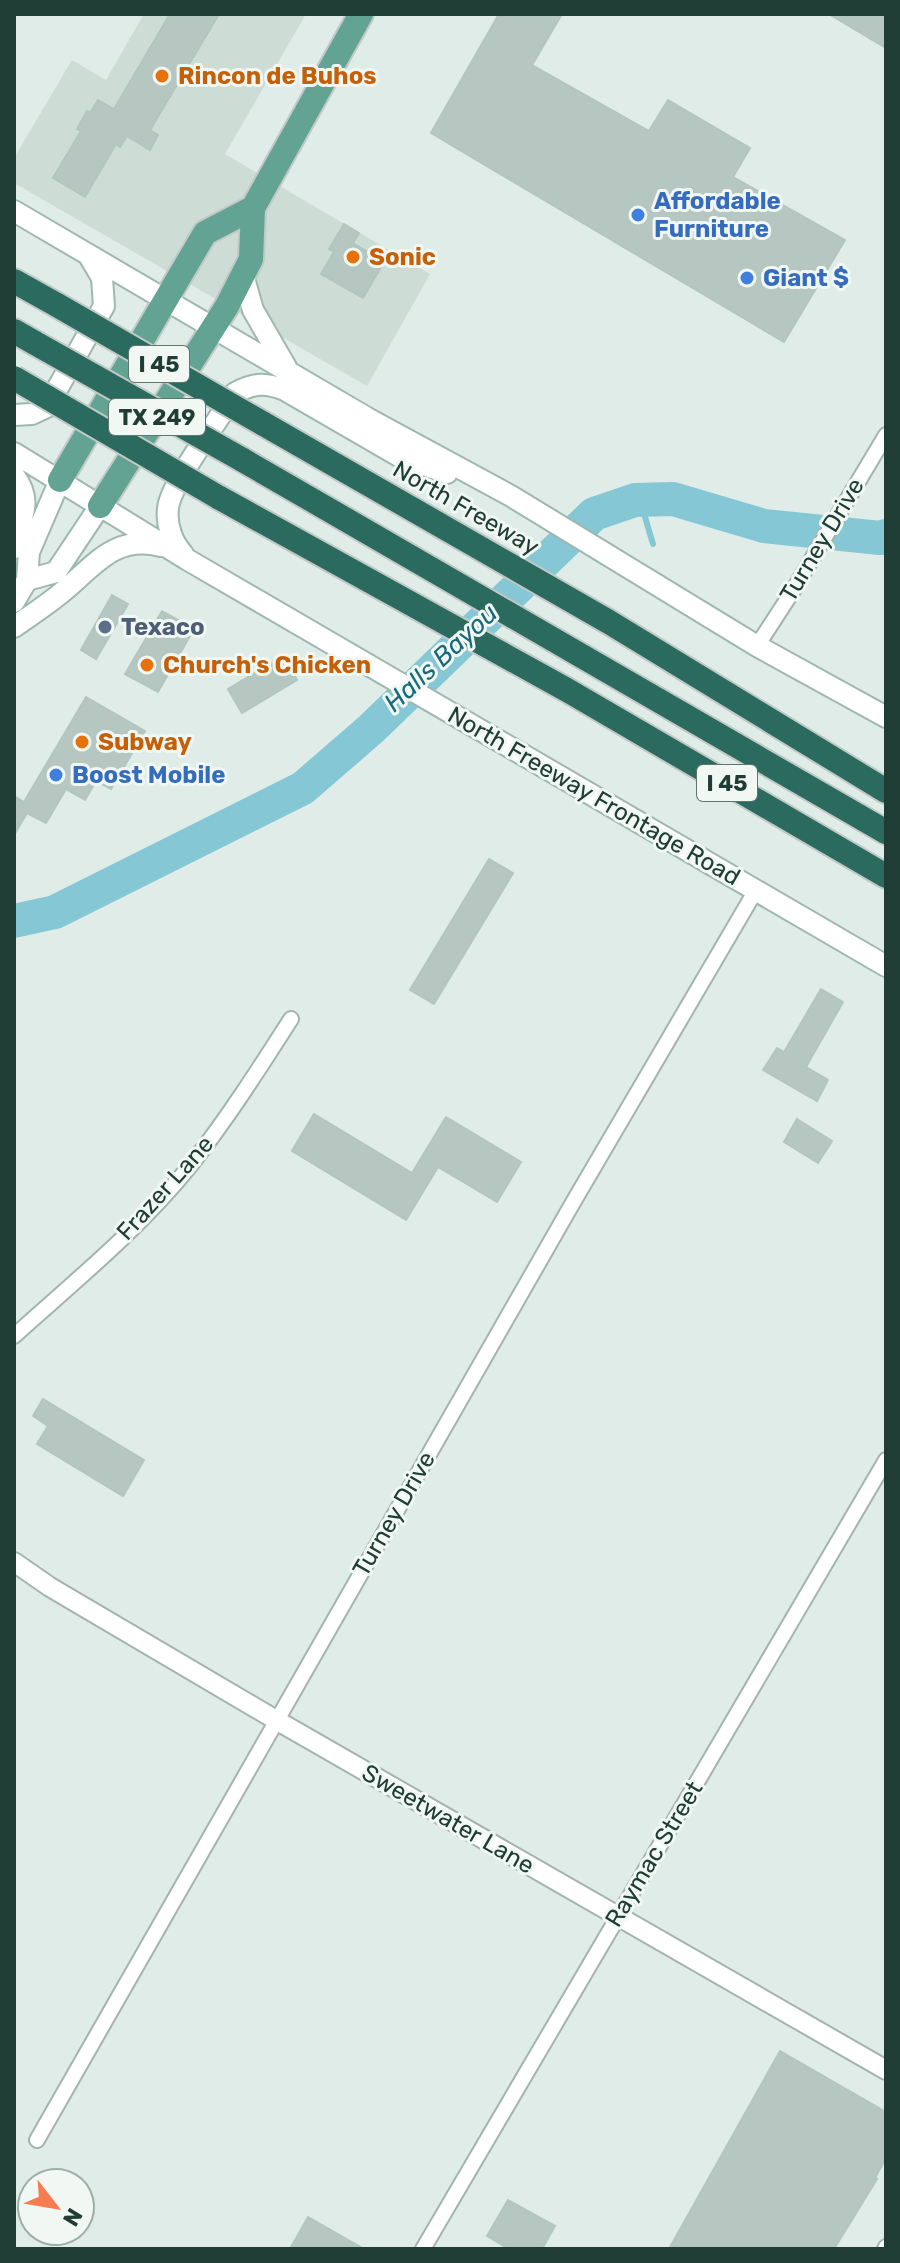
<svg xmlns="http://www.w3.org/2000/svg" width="900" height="2263" viewBox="0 0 900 2263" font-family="Rubik,sans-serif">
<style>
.built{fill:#cedcd6}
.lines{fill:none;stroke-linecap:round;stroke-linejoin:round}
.stream{stroke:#85c7d4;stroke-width:6}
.river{stroke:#85c7d4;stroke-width:34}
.building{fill:#b5c7c0;stroke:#b2c6be;stroke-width:2}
.minor-casing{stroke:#a3b4ae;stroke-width:18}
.tertiary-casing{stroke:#a3b4ae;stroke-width:22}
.secondary-casing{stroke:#9eb8af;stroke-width:24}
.primary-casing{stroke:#c1c9c6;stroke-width:28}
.motorway-casing{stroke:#c1c9c6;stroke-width:28}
.minor{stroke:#fff;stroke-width:14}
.tertiary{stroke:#fff;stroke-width:18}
.secondary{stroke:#fff;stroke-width:20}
.primary{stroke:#63a393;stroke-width:24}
.motorway{stroke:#2b6a5e;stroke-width:24}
.motorway-bridge-casing{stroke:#c1c9c6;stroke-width:28;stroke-linecap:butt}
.motorway-bridge{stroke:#2b6a5e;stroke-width:24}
.food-dot{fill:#e8710a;stroke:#f1f8f4;stroke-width:3}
.shop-dot{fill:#3f7fe0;stroke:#f1f8f4;stroke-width:3}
.service-dot{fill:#5c6f8a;stroke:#f1f8f4;stroke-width:3}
.labels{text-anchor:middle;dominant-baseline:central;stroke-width:6;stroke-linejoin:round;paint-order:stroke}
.shield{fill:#f1f8f4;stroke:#5f756e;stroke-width:2}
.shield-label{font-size:22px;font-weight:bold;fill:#203d35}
.food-label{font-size:24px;font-weight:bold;fill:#c56008;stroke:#f1f8f4;text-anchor:start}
.shop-label{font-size:24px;font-weight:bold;fill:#366cbe;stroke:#f1f8f4;text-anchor:start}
.street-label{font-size:24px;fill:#203d35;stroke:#f1f8f4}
.service-label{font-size:24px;font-weight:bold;fill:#4e5e75;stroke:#f1f8f4;text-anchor:start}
.water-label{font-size:26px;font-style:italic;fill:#186a7b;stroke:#f1f8f4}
</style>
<rect width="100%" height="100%" fill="#e0ece7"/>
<path class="built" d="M144 14H306L225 154 430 274 367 386 14 183V158L72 60 106 80Z"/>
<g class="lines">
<path class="stream" d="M640 500 653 544"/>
<path class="river" d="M14 921 55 912 303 788 371 729 594 514 635 500 673 499 764 526 880 538 886 536"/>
</g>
<path class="building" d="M170 14H219L150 130 158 135 150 150 127 136 120 147 116 144 85 197 53 178 81 131 77 129 87 111 90 113 98 100 114 109Z
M499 14H562L532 65 649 131 668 100 750 148 733 177 845 240 784 342 431 133Z
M829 14H886V48Z
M344 224 359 233 353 243 384 262 363 298 321 274 334 252 329 249Z
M112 595 128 604 96 659 81 650Z
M162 611 194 629 158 692 125 674Z
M283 656 297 680 242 713 228 689Z
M86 697 145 731 111 789 96 781 85 800 66 789 46 823 27 813 14 835V796L24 802Z
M489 859 513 873 434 1004 410 990Z
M821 989 843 1002 806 1067 828 1080 817 1101 763 1070 777 1048 784 1052Z
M314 1114 412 1173 446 1117 521 1162 497 1202 438 1167 406 1220 292 1151Z
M797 1119 832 1141 818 1163 784 1142Z
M43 1399 144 1460 123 1496 37 1444 48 1426 33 1416Z
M780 2051 886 2112V2158L875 2178 877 2179 834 2249H669Z
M508 2200 555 2226 542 2249H509L487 2236Z
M308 2217 364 2249H290Z"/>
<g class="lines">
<g class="minor-casing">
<path id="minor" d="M757 646 794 589 886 435
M14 1336C74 1282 139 1229 190 1166 227 1119 259 1069 291 1019
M37 2140 571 1206 756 890
M423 2249 886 1460
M885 2249 886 2247"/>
</g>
<g class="tertiary-casing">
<path id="tertiary" d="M14 1562 50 1587 276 1720 886 2070"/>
</g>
<g class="secondary-casing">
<path id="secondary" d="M14 211 369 419 511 496 757 646 886 717
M243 275 253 310 286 367
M14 415 32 414 47 407 104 306 102 278 89 256
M14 453 188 560 886 966
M14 475C35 504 19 518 14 548
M183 554C172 542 166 525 168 508 171 483 220 418 235 393 254 383 265 382 285 390L399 456 447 473
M27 580 56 572 100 506
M14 602 27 580 29 552 60 480
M14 627C30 616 45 606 60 594 93 568 113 534 161 546"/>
</g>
<g class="primary-casing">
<path id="primary" d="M60 480 205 233 253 208
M100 506 227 306 251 259 253 208 361 14"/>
</g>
<g class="motorway-casing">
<path id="motorway" d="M14 281 57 305
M14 331 35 343
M262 423 609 622 886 791
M241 459 886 832
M218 497 567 690 886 876"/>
</g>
<use href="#minor" class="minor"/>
<use href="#tertiary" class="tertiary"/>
<use href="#secondary" class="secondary"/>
<use href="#primary" class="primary"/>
<use href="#motorway" class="motorway"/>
<g class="motorway-bridge-casing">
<path id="motorway-bridge" d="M57 305 262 423
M35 343 241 459
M14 378 218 497"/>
</g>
<use href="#motorway-bridge" class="motorway-bridge"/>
</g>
<g class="food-dot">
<circle cx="162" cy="76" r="8"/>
<circle cx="353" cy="257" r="8"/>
<circle cx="147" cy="665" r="8"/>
<circle cx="82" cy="742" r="8"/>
</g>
<g class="shop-dot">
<circle cx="638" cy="215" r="8"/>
<circle cx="747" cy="278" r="8"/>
<circle cx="56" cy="775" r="8"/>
</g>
<circle class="service-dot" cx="105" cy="627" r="8"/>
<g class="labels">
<g class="shield">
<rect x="129" y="346" width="60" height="36" rx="6"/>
<rect x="109" y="399" width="96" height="36" rx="6"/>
<rect x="697" y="765" width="60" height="36" rx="6"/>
</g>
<g class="shield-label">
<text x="159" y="364">I 45</text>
<text x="157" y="417">TX 249</text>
<text x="727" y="783">I 45</text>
</g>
<g class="food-label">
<text x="178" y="76">Rincon de Buhos</text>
<text x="369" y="257">Sonic</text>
<text x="163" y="665">Church's Chicken</text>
<text x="98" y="742">Subway</text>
</g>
<g class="shop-label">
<text x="654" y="201">Affordable<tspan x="654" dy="28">Furniture</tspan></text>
<text x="763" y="278">Giant $</text>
<text x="72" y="775">Boost Mobile</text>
</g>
<g class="street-label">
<text transform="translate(466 508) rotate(30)">North Freeway</text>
<text transform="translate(822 540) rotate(-59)">Turney Drive</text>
<text transform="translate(594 796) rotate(30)">North Freeway Frontage Road</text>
<text transform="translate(165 1188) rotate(-48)">Frazer Lane</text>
<text transform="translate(394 1514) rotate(-60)">Turney Drive</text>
<text transform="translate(448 1819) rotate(30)">Sweetwater Lane</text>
<text transform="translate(654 1854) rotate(-59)">Raymac Street</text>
</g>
<g class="service-label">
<text x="121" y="627">Texaco</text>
</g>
<g class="water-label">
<text transform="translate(441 658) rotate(-43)">Halls Bayou</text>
</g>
</g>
<rect width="900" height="2263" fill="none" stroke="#203d35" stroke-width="32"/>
<g transform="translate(56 2207) rotate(121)"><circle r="38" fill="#f1f8f4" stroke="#9dada8" stroke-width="2"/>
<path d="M0-6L14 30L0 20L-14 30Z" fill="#f87c52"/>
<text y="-12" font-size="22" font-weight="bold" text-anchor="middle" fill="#203d35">N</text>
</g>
</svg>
